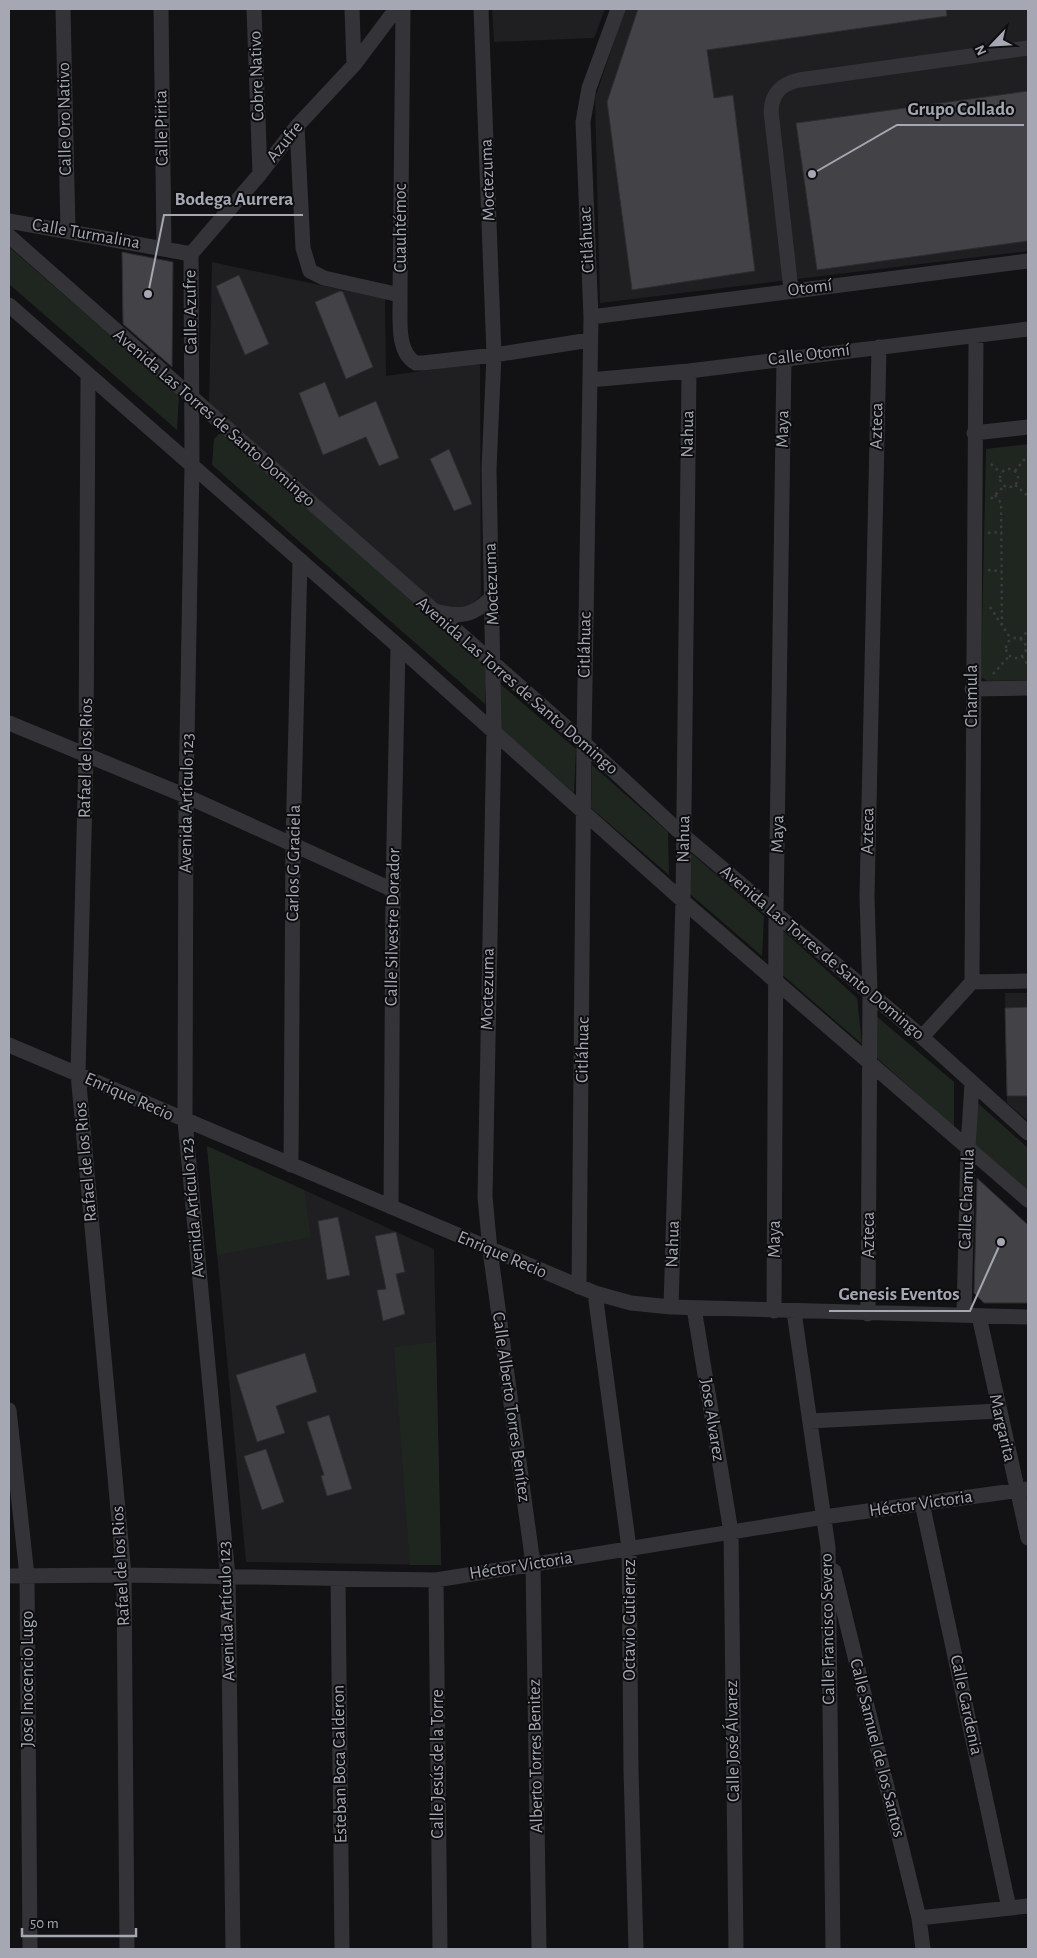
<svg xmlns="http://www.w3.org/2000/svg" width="1037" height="1958" viewBox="0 0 1037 1958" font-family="'Alegreya Sans',sans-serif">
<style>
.built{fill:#1f1e21}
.green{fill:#1f2620}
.building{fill:#424247;stroke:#2d2d2f}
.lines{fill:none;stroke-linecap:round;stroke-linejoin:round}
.path{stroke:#3a3b3f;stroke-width:2.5;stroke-dasharray:2.5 4;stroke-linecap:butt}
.minor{stroke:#343438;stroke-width:15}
.labels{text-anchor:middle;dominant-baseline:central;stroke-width:4;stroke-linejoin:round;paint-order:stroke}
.street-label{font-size:18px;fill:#a5a8b3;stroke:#0d0d0f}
.leader{fill:none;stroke:#a5a8b3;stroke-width:2}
.callout-dot{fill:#a5a8b3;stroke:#0d0d0f;stroke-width:2}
.callout-label{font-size:19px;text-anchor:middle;font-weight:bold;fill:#a5a8b3;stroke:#0d0d0f;stroke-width:4;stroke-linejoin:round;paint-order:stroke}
</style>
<rect width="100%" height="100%" fill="#121214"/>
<path class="built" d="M492 9H605L594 38 494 42Z
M625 9H1028V251L600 303 595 98Z
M212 262 385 299 386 376 480 363 481 595 470 606 444 611 209 406Z
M1005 993H1028V1121L1007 1103Z
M207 1146 434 1249 441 1565 246 1562Z"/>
<path class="green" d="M9 247 179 395 177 430 9 284Z
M219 434H224L487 665 485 704 212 465 214 439Z
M1028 444V680L987 681 981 677 986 449Z
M498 682 576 749 574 793 500 728Z
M592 765 668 832 669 875 591 808Z
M690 852 764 916 762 956 690 894Z
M778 926 857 998 862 1044 778 971Z
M875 1015 954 1082V1127L876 1057Z
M972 1098 1028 1148V1193L970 1143Z
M207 1146 304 1190 311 1237 217 1255Z
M436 1342 441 1565H410L394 1347Z"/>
<path class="building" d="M638 9H946L947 16 707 50 714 98 733 95 755 271 632 290 607 102Z
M1028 91V241L817 270 796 123Z
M122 252 173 262 172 367 123 324Z
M239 275 269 344 245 355 216 286Z
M340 291 343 292 373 367 346 379 315 302Z
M325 382 339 417 376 401 399 458 379 466 366 437 323 455 299 393Z
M449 449 472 504 454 511 430 459Z
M1028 1007V1096H1007L1005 1008Z
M977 1178 1028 1225V1303H984L974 1293Z
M338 1217 350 1275 327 1280 318 1221Z
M396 1232 405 1272 396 1274 405 1314 383 1321 377 1290 386 1289 375 1236Z
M305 1353 317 1392 276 1406 285 1433 257 1442 236 1375Z
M329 1415 352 1489 327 1496 321 1476 324 1475 307 1422Z
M266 1449 284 1502 262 1510 244 1456Z"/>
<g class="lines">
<path class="path" d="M991 464 1001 473
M1000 478a9 9 0 1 1 18 0a9 9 0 1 1-18 0Z
M1015 471 1028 455
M1015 485 1028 496
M995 495 1001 503 1002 625
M991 499 1004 486
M988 533 1002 532
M988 570 1002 571
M990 607 1011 639
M1006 648a10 10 0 1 1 20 0a10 10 0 1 1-20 0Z
M1020 639 1028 631
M1022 656 1028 665
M993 674 1009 656"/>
<path class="minor" d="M63 9 68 230
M161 9 164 248
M254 9 260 174
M352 9 354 65
M403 9 400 295C401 315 395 352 416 363H423L494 355 590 340
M481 9 494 355 489 469 494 732 485 1197 490 1250 533 1564 539 1949
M297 126 303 248 310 271 324 278 400 295
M9 221 191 254
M9 236 584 743 684 836 922 1037 1028 1133
M191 254 192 465 186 796 185 1121 228 1577 233 1949
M191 254 260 174 297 126 354 65 396 9
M791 290 771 111C772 93 781 84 799 80L1028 48
M9 305 398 646 683 901 1028 1200
M591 317 1028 261
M88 374 86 756 78 1074 124 1575 127 1949
M590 380 689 371 1028 329
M974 433 1028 427
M435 611C461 618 473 616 492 597
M972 689 1028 688
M9 723 186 796 393 890
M972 982 1028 981
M922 1037 972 982 976 336
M9 1045 595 1293 631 1303 671 1307 1028 1317
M291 1165 293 843 300 560
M391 1207 393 890 398 646
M579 1287 584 743 591 317 583 122 589 88 618 9
M595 1293 629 1548 631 1770 636 1949
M671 1307 683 901 689 371
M694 1308 731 1532 736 1949
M774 1311 776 916 784 357
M794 1312 828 1547 833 1949
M868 1314 870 994 867 896 879 347
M964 1315 968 1147 972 1083
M979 1316 1028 1538
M9 1410 27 1576 30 1949
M811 1421 998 1411
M922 1503 1009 1908
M834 1571 919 1918 923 1949
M9 1576 124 1575 436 1580 824 1517 1028 1489
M338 1580 342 1949
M436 1580 440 1949
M919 1918 1028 1906"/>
</g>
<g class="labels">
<g class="street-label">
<text transform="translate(257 76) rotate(-92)">Cobre Nativo</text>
<text transform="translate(65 119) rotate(-91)">Calle Oro Nativo</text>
<text transform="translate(162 128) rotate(-91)">Calle Pirita</text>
<text transform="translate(285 142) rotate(-51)">Azufre</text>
<text transform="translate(488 180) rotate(-92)">Moctezuma</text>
<text transform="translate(401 228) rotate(-90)">Cuauhtémoc</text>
<text transform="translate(86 234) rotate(10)">Calle Turmalina</text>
<text transform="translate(587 240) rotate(-93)">Citláhuac</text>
<text transform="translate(810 288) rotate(-7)">Otomí</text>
<text transform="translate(191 312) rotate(-91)">Calle Azufre</text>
<text transform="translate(809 355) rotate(-7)">Calle Otomí</text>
<text transform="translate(214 418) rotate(41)">Avenida Las Torres de Santo Domingo</text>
<text transform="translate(877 426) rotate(-89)">Azteca</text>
<text transform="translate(783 429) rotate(-89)">Maya</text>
<text transform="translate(688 434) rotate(-89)">Nahua</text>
<text transform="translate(492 584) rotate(-92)">Moctezuma</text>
<text transform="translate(585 645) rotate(-89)">Citláhuac</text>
<text transform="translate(517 686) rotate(41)">Avenida Las Torres de Santo Domingo</text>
<text transform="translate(972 696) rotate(-90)">Chamula</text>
<text transform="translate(86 758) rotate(-89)">Rafael de los Rios</text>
<text transform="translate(187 803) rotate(-89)">Avenida Artículo 123</text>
<text transform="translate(868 831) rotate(-89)">Azteca</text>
<text transform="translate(778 834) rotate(-89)">Maya</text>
<text transform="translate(684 839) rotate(-89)">Nahua</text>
<text transform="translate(294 863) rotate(-89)">Carlos G Graciela</text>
<text transform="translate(393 927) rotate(-89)">Calle Silvestre Dorador</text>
<text transform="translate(822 953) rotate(40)">Avenida Las Torres de Santo Domingo</text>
<text transform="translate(488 989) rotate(-89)">Moctezuma</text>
<text transform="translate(583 1050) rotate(-89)">Citláhuac</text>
<text transform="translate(129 1097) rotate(24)">Enrique Recio</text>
<text transform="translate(86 1162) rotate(-95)">Rafael de los Rios</text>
<text transform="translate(967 1199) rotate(-88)">Calle Chamula</text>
<text transform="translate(193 1208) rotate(-95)">Avenida Artículo 123</text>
<text transform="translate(869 1235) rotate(-90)">Azteca</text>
<text transform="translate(775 1239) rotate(-90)">Maya</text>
<text transform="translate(673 1244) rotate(-88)">Nahua</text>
<text transform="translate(502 1255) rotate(23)">Enrique Recio</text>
<text transform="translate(511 1407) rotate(82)">Calle Alberto Torres Benítez</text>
<text transform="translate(712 1420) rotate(81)">Jose Alvarez</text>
<text transform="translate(1002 1428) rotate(77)">Margarita</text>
<text transform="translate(921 1504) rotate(-8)">Héctor Victoria</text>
<text transform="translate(121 1566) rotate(-93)">Rafael de los Rios</text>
<text transform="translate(521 1566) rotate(-9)">Héctor Victoria</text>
<text transform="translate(227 1611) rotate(-92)">Avenida Artículo 123</text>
<text transform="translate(630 1620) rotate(-90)">Octavio Gutierrez</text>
<text transform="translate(828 1629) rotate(-91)">Calle Francisco Severo</text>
<text transform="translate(28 1679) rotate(-90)">Jose Inocencio Lugo</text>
<text transform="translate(966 1705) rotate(78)">Calle Gardenia</text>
<text transform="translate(733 1741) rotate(-91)">Calle José Álvarez</text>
<text transform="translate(877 1748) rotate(76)">Calle Samuel de los Santos</text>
<text transform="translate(536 1756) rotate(-91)">Alberto Torres Benitez</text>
<text transform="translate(340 1764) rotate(-91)">Esteban Boca Calderon</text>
<text transform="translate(438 1764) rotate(-90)">Calle Jesús de la Torre</text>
</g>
</g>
<path class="leader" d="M812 174L897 125H1024M148 294L164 215H303M1001 1242L970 1311H829"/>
<g class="callout-dot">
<circle cx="812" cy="174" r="5"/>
<circle cx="148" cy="294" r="5"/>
<circle cx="1001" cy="1242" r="5"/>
</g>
<g class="callout-label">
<text x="961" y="115">Grupo Collado</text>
<text x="234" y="205">Bodega Aurrera</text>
<text x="899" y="1300">Genesis Eventos</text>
</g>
<rect width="1037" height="1958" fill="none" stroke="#a5a8b3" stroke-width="20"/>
<g transform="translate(992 45) rotate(245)" stroke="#0d0d0f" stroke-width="4" paint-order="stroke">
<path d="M0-4L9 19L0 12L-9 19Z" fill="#a5a8b3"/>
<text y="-8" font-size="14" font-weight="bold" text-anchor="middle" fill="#a5a8b3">N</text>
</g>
<path d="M22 1928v8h114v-8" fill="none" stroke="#a5a8b3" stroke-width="2.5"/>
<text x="30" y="1928" font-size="15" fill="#a5a8b3" stroke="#0d0d0f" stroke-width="4" paint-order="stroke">50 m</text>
</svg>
